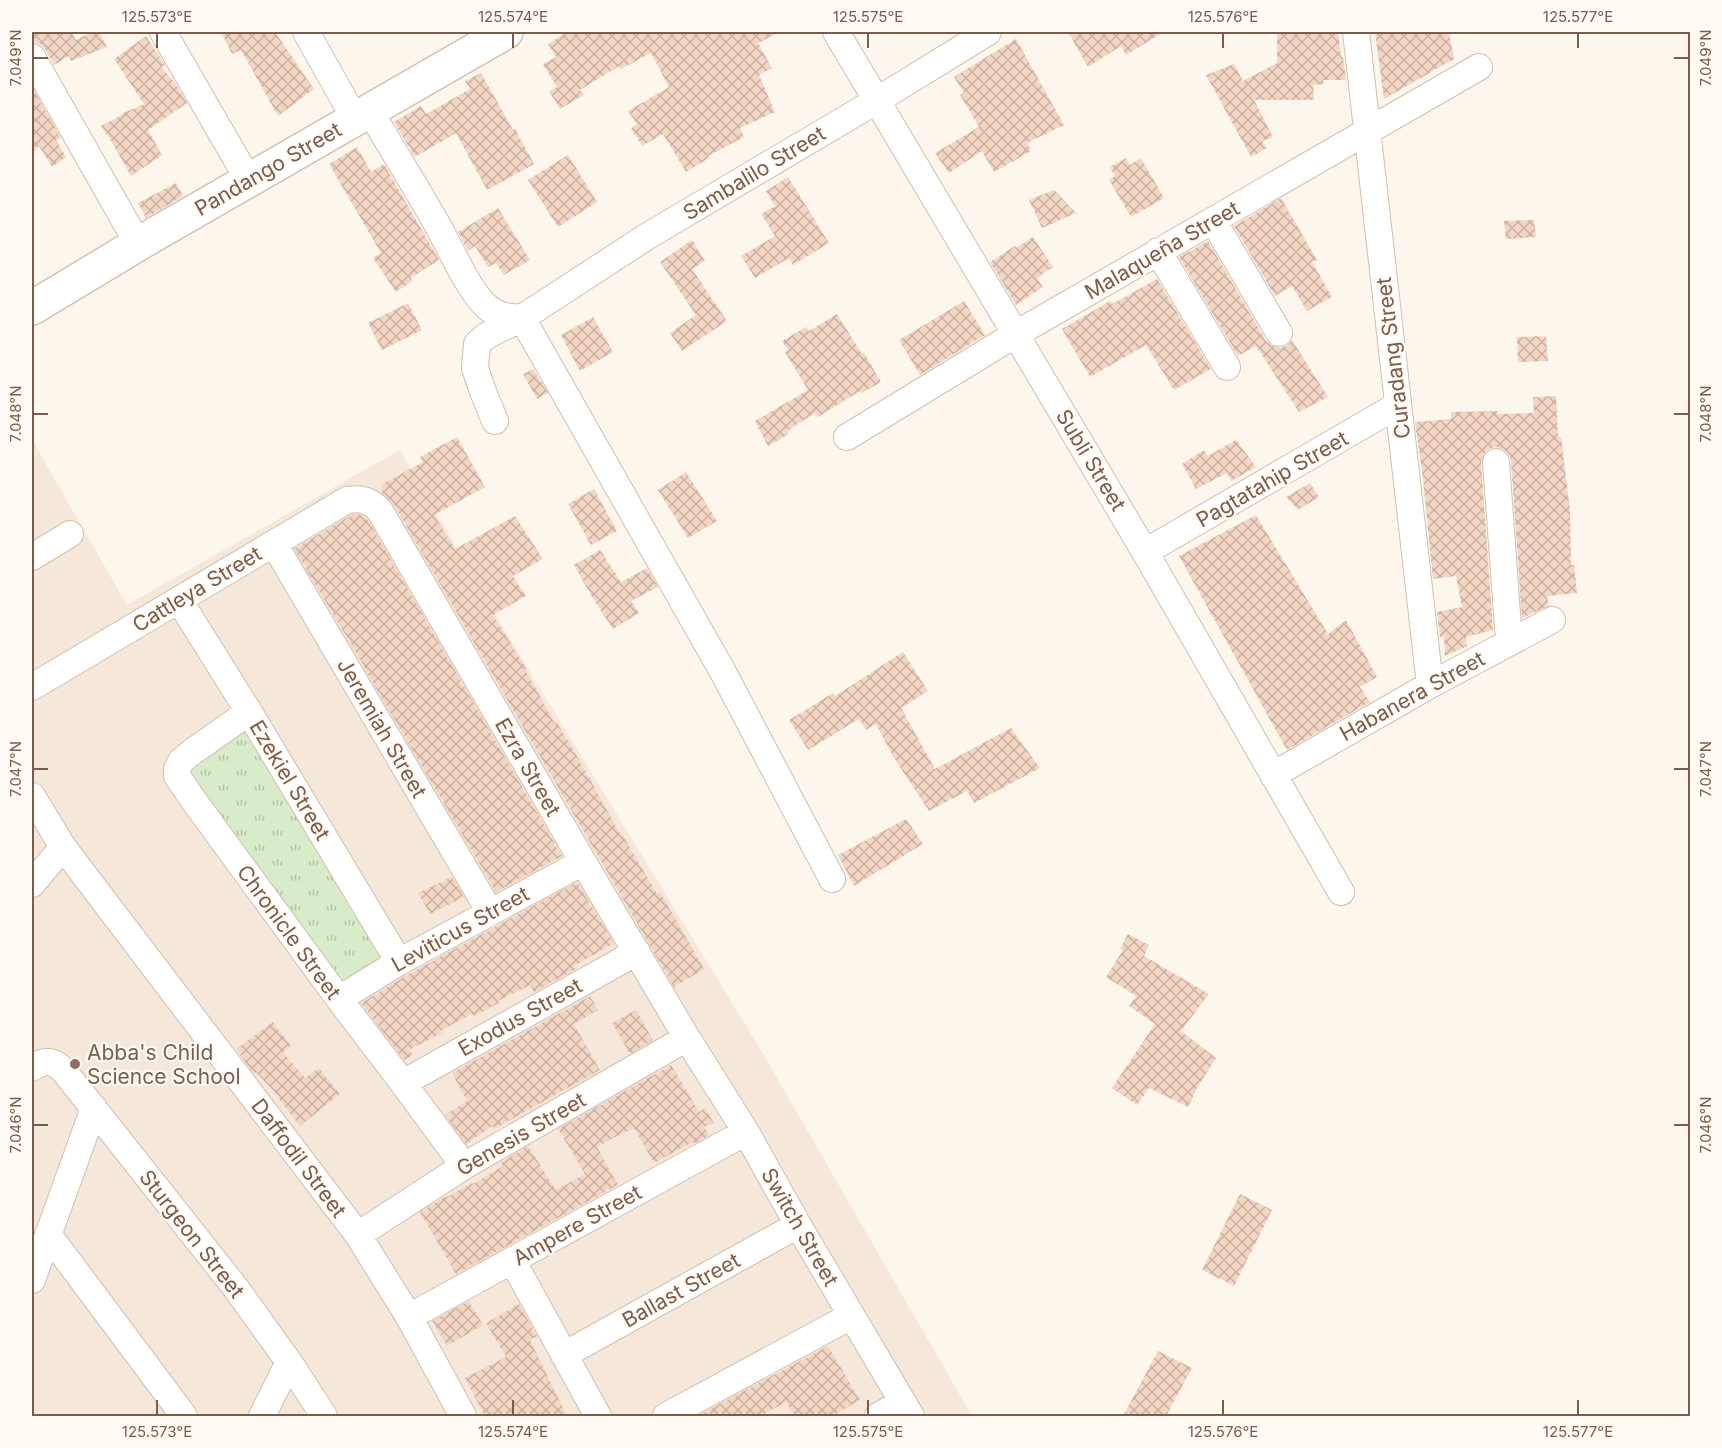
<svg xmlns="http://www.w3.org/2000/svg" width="1722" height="1448" viewBox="0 0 1722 1448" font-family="Inter,sans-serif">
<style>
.residential{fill:#f5e8da}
.park{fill:url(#park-tufts)}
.building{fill:url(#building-cross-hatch)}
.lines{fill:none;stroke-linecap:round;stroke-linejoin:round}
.street-casing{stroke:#d1beb0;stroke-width:28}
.secondary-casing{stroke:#d6c0b0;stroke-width:36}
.street{stroke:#fff;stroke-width:26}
.secondary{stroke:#fff;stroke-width:33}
.ticks{fill:none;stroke:#7a5c4d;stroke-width:2}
.education-dot{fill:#8d6e63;stroke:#fffaf3;stroke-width:2}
.labels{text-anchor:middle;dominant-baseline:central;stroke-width:4.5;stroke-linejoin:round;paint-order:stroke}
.street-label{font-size:21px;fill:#7a5c4d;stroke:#fffaf3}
.education-label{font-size:21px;fill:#785e54;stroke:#fffaf3;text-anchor:start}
.neatline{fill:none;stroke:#7a5c4d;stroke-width:2}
.ticks-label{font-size:15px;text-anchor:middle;fill:#7a5c4d}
</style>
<defs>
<pattern id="park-tufts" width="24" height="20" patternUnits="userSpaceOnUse" patternTransform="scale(1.5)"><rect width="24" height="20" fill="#d8ecc9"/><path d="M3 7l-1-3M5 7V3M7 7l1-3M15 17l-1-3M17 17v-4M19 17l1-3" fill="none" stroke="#b4c2a5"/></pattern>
<pattern id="building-cross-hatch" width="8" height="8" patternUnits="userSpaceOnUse" patternTransform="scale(1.5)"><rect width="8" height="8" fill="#f3d5c3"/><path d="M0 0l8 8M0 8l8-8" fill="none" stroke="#cab0a1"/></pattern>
</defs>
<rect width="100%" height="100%" fill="#fdf6ec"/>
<path class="residential" d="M32 440 127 605 400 450 496 616 765 1057 972 1416H32Z"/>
<path class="park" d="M244 727 387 955 336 986 181 770Z"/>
<path class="building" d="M32 32H71L76 40 92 32H99L107 47 71 61 69 56 54 65 45 49 40 44 35 43Z
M221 32H275L314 89 278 116 241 50 232 54Z
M567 32H780L758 43 772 68 759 75 775 112 740 128 744 137 708 156 709 158 686 172 663 134 642 146 631 128 637 124 628 111 669 87 651 53 621 69 619 66 580 90 584 95 560 109 549 91 557 87 543 64 556 57 548 44Z
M1068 32H1164L1126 55 1121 46 1088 67Z
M1277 32H1338L1341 57H1343L1346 80H1323L1324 84 1313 85 1314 100H1254L1273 137 1262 141 1267 148 1251 157 1206 75 1234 64 1243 81 1277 63Z
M1375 32H1449L1454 59 1384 99Z
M146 36 165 65 161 67 175 83 187 103 148 130 162 155 131 176 110 139 101 126 122 115 121 114 144 104 114 59Z
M1016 39 1064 125 1027 143 1031 151 994 172 982 151 949 173 935 153 979 127 960 95 964 93 954 77Z
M481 73 513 130 515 129 534 164 487 190 456 133 415 157 394 122 421 106 426 114 470 89 465 81Z
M32 87 61 138 56 140 66 157 52 167 39 146 32 153Z
M357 147 371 172 384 164 439 260 411 278 412 281 396 292 373 258 381 253 329 164Z
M568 155 597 202 558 227 528 180Z
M1126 158 1130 165 1141 158 1164 198 1131 217 1109 180 1115 176 1110 167Z
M788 177 829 243 793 265 789 258 755 278 741 256 775 236 761 214 775 206 766 191Z
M176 183 183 196 146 218 138 203Z
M1054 190 1076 213 1042 228 1029 200Z
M1281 198 1317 260 1312 262 1332 297 1307 311 1292 286 1275 296 1234 226Z
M498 208 530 260 504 275 496 263 488 267 475 246 468 251 458 232Z
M1534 220 1536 237 1506 239 1504 221Z
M1033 237 1053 267 1037 278 1043 287 1016 305 990 262 1015 246 1016 248Z
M692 240 705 261 692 269 727 321 682 351 670 333 696 315 660 262Z
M1208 241 1266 341 1272 346 1280 348 1287 346 1292 340 1328 397 1299 412 1256 346 1238 356 1179 257Z
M1157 279 1211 369 1174 390 1146 345 1090 377 1062 329 1110 301 1112 304Z
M964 301 985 335 920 375 899 340Z
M408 303 422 330 382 350 368 323Z
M837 314 862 354 864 353 881 382 862 393 860 391 818 417 815 413 787 431 789 434 768 446 755 421 808 390 785 352 788 350 782 341 806 327 809 331Z
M593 317 613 352 580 371 561 335Z
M1546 336 1548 361 1518 362 1517 337Z
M533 369 548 393 537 399 523 374Z
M1556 396 1558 437H1561L1570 510 1571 565H1574L1577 593 1547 596 1549 606 1522 618 1511 461 1509 454 1503 449 1496 447 1488 449 1483 455 1481 463 1493 630 1466 637 1467 646 1445 656 1444 636 1440 637 1437 612 1462 607 1456 576 1433 579 1423 479 1415 422 1451 419V412L1497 411V414L1534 413 1533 397Z
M457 437 485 487 434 515 455 549 515 516 543 559 513 576 526 596 493 615 526 668 525 669 555 724 557 723 574 751 622 837 623 836 657 894 660 892 704 969 674 987 393 503 381 492 383 490 381 485 423 462 420 457Z
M1236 440 1256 467 1231 481 1227 473 1196 489 1182 464 1204 450 1208 456Z
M686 472 717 521 688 538 658 490Z
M1310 483 1319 497 1298 510 1286 497Z
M594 489 617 531 591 545 568 504Z
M353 514 361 515 368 520 562 856 496 892 363 666H364L294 549Z
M1256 515 1328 634 1346 620 1377 677 1360 687 1370 702 1287 750 1179 556Z
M600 550 621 582 647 568 658 587 631 601 639 613 613 629 592 597 574 565Z
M903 652 928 691 901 708 935 769 1011 728 1040 768 974 803 967 791 929 811 894 758 876 724 866 730 859 719 808 750 789 720 833 693 835 696Z
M906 819 923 844 854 886 838 855Z
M452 877 464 897 430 914 418 893Z
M577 882 614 943 574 966 576 969 534 992 530 985 498 1001 499 1003 474 1016 472 1014 440 1031 442 1033 409 1050 413 1055 404 1060 361 1003 407 975Z
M1128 934 1149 945 1144 956 1209 994 1181 1031 1216 1058 1197 1088 1188 1107 1149 1088 1137 1105 1112 1088 1155 1024 1129 1006 1136 996 1106 977 1123 950 1120 949Z
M590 996 598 1010 574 1024 600 1070 494 1129 493 1126 466 1144 445 1115 467 1101 452 1073Z
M636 1010 653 1040 630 1054 612 1023Z
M273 1022 291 1046 283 1052 305 1078 319 1068 340 1094 300 1126 279 1099 280 1098 256 1072 254 1074 236 1049Z
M671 1065 699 1112 705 1108 714 1123 704 1127 709 1135 694 1144 693 1142 654 1163 634 1128 619 1135 597 1147 618 1185 456 1274 420 1212 446 1196 447 1197 472 1183 473 1184 503 1166 501 1163 528 1146 556 1190 585 1174 558 1129Z
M1240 1194 1272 1210 1234 1286 1202 1270Z
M469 1301 483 1325 447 1346 432 1321Z
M519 1304 537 1336 530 1340 567 1416H485L465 1378 506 1357 486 1323Z
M828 1346 860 1400 832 1416H795L786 1402 760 1416H697Z
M1158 1351 1192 1368 1166 1416H1123Z"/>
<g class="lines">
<g class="street-casing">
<path id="street" d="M163 32 249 181
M306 32 355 119
M836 32 1145 552 1341 892
M1356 32 1430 685
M32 57 138 244
M370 111C392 149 416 187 438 226 450 248 468 288 485 305 496 316 507 317 522 318
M1213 220 1279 333
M1158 251 1227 367
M522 318 723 672 832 879
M495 421 482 389 475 368 477 344 486 336 522 318 646 237 876 101 988 32
M847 437 1016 334 1479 67
M1496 462 1509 641
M274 544 490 912
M1145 552 1398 405
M32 557 70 534
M179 600 249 712 399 962
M32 687 347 500C362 498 370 500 380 511L583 862 687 1038 746 1132 798 1225 911 1416
M249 712 192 752 181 761 177 769V776L194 801 339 999 403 1083 464 1166
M1273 775 1430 685 1552 620
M32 796 63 847 358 1235 409 1317 463 1416
M32 884 63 847
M339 999 399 962 583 862
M32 1068C44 1059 54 1060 64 1071L235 1287 289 1362 324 1416
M403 1083 637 952
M48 1234 184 1416
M358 1235 464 1166 687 1038
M512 1260 598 1416
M32 1280 94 1108
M409 1317 746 1132
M564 1355 798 1225
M262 1416 289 1362
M666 1416 851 1316
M878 1416 903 1402"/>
</g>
<g class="secondary-casing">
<path id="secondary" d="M32 308 138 244 506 32"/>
</g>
<use href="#street" class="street"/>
<use href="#secondary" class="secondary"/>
</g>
<path class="ticks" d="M157 33V48M513 33V48M868 33V48M1223 33V48M1578 33V48M33 58H48M1674 58H1689M33 414H48M1674 414H1689M33 769H48M1674 769H1689M33 1125H48M1674 1125H1689M157 1400V1415M513 1400V1415M868 1400V1415M1223 1400V1415M1578 1400V1415"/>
<circle class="education-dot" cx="75" cy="1064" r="6"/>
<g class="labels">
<g class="street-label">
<text transform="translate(268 169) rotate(-30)">Pandango Street</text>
<text transform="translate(754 173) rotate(-31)">Sambalilo Street</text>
<text transform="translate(1162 250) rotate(-30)">Malaqueña Street</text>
<text transform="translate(1393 358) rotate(-97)">Curadang Street</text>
<text transform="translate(1091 460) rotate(59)">Subli Street</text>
<text transform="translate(1272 479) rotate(-30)">Pagtatahip Street</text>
<text transform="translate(197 589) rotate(-31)">Cattleya Street</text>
<text transform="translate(1412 696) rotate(-29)">Habanera Street</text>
<text transform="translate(382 728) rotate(60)">Jeremiah Street</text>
<text transform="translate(528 767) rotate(60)">Ezra Street</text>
<text transform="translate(290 780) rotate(59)">Ezekiel Street</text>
<text transform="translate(460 929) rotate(-29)">Leviticus Street</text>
<text transform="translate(289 932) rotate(54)">Chronicle Street</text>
<text transform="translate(520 1017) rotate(-29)">Exodus Street</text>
<text transform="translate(521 1134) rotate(-30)">Genesis Street</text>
<text transform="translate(299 1158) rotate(53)">Daffodil Street</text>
<text transform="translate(577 1225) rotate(-29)">Ampere Street</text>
<text transform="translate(800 1227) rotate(60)">Switch Street</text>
<text transform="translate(192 1234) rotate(52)">Sturgeon Street</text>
<text transform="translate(681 1290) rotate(-29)">Ballast Street</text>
</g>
<g class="education-label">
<text x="87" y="1052">Abba's Child<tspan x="87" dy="24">Science School</tspan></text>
</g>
</g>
<rect width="1722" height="1448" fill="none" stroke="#fffaf3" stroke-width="66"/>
<rect x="33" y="33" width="1656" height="1382" class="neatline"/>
<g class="ticks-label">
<text x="157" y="22">125.573°E</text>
<text x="513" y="22">125.574°E</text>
<text x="868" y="22">125.575°E</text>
<text x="1223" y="22">125.576°E</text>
<text x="1578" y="22">125.577°E</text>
<text transform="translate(16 58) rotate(-90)" y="5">7.049°N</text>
<text transform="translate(1706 58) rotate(-90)" y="5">7.049°N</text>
<text transform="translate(16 414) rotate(-90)" y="5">7.048°N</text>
<text transform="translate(1706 414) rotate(-90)" y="5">7.048°N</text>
<text transform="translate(16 769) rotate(-90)" y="5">7.047°N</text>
<text transform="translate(1706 769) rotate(-90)" y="5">7.047°N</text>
<text transform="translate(16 1125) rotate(-90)" y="5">7.046°N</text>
<text transform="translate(1706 1125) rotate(-90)" y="5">7.046°N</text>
<text x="157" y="1437">125.573°E</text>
<text x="513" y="1437">125.574°E</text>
<text x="868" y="1437">125.575°E</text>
<text x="1223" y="1437">125.576°E</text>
<text x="1578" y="1437">125.577°E</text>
</g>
</svg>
